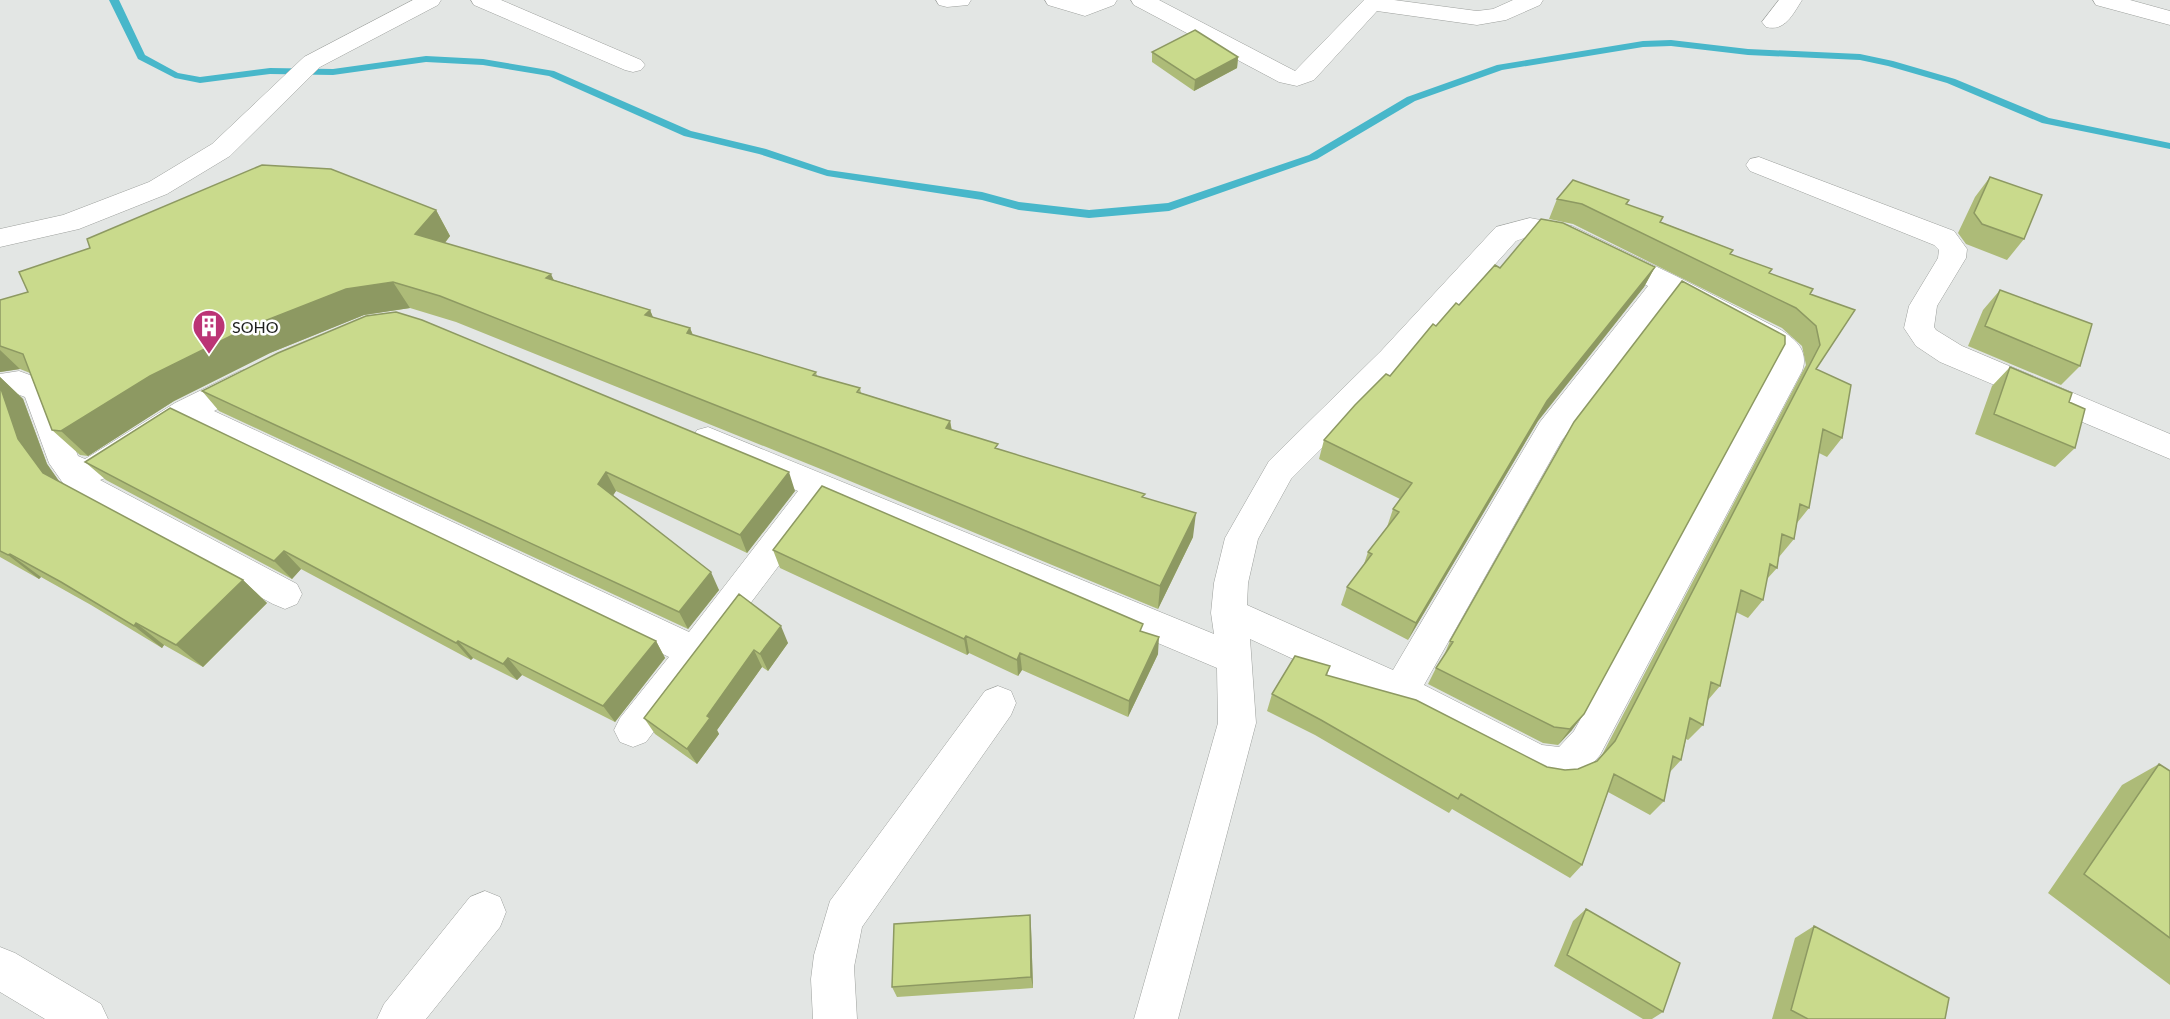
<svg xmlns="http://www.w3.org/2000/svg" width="2170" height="1019" viewBox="0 0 2170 1019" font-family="Lato,sans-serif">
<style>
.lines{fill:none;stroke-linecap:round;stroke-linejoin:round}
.stream{fill:#48b7ca;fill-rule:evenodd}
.street-casing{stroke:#9da09d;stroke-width:1}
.street{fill:#fff;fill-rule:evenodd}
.wall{fill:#adbb78}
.shaded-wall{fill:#8d9962}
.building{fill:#c9da8c;stroke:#8d9962;stroke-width:1.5}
.labels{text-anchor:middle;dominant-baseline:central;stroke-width:5;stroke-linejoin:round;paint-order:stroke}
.poi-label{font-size:16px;fill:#1e1f1e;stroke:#fff;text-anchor:start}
</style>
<rect width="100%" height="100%" fill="#e3e6e4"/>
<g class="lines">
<path class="stream" d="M109 0H119L145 55 178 73 200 77 270 68 333 69 426 56 483 59 554 71 691 131 766 149 828 170 982 192 1019 202 1089 210 1168 203 1309 155 1407 97 1497 65 1643 41 1671 40 1748 49 1860 54 1893 61 1955 79 2049 118 2170 143V149L2042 123 1947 83 1888 66 1860 60 1748 55 1671 46 1643 47 1502 70 1415 101 1317 159 1169 211 1089 218 1019 210 982 200 827 176 759 154 684 136 549 76 483 65 426 62 333 75 270 74 200 83 175 78 138 59Z"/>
<g class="street-casing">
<path id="street" d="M413 0H441L438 5 320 67 230 156 167 194 79 229 0 247V229L63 215 149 182 212 144 304 57Z
M471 0H501L641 60 645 65 641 70 633 72 625 70 474 5Z
M936 0H971L968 5 947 7 939 5Z
M1045 0H1117L1114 5 1085 16 1048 5Z
M1131 0H1159L1295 71 1364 0H1394L1477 11 1493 9 1513 0H1543L1540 5 1506 20 1477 25 1377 11 1314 80 1297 86 1279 82 1134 5Z
M1779 0H1802C1793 14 1785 32 1766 27L1762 22Z
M2093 0H2130L2170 11V25L2096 5Z
M1759 157 1954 231 1967 249 1966 258 1937 306 1934 327 1936 330 1962 346 2170 434V459L1940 362 1916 346 1904 328 1909 306 1938 258 1939 250 1934 245 1750 171 1746 165 1750 159Z
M1530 218 1572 226 1676 276 1781 330C1797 340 1809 352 1802 371L1600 755 1584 774 1566 782 1554 783 1537 780 1388 703 1250 639 1256 723 1178 1019H1134L1218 723 1217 668 826 503 646 742 633 747 620 742 614 730 620 718 669 657 188 425 111 476 100 480 297 584 302 594 297 604 285 609 273 604 72 496 49 463 25 397 17 394 0 396V374L19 371 49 382 78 456 85 459 175 403 240 371 251 368 262 371 266 379 262 387 214 411 689 632 798 491 697 448 692 439 697 430 708 427 1214 634 1211 613 1214 583 1225 538 1269 461 1381 351 1496 227ZM1530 236 1555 241 1648 286 1540 422 1393 670 1247 605 1248 583 1258 539 1291 479 1403 367 1516 241ZM1670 298 1769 351 1774 355V364L1574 731 1559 747 1542 745 1424 685 1562 440Z
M998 686 1011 691 1016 703 1011 715 862 927 854 967 857 1019H813L811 979 814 955 830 901 985 691Z
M485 891 500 897 506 912 500 927 426 1019H377L384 1004 470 897Z
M0 947 15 953 101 1004 108 1019H45L0 992Z"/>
</g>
<use href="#street" class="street"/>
</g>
<path class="wall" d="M1152 52 1238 57 1237 68 1194 91 1152 62Z
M1990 177 2024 239 2007 260 1966 244 1958 233 1975 197Z
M1557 199 1629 200 1627 205 1663 217 1661 222 1733 250 1730 254 1810 294 1855 310 1816 369 1842 438 1827 457 1819 453 1809 508 1797 523 1794 539 1779 557 1777 568 1767 579 1763 600 1748 618 1736 612 1720 686 1708 700 1703 725 1688 740 1686 739 1681 760 1670 772 1664 801 1650 815 1608 792 1582 865 1570 878 1452 809 1449 813 1315 735 1267 711 1272 694 1330 666 1327 675 1547 767 1565 770 1578 769 1597 761 1602 755 1806 365 1802 346 1782 328 1573 224 1549 219Z
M436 210 450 236 445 243 554 280 650 310 653 318 690 328 693 335 816 372 817 376 860 388 861 393 950 421 952 430 999 449 1144 498 1193 537 1158 609 833 474 456 322 410 308 364 315 270 353 174 401 88 456 80 455 52 430 30 373 20 369 0 372V300L28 292 90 248Z
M1655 267 1644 287 1538 421 1408 640 1341 605 1347 587 1363 567 1368 552 1387 527 1393 509 1400 499 1319 459 1324 440 1390 376 1459 305 1500 268Z
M2000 290 2080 366 2061 385 1968 346 1983 310Z
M2010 367 2069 402 2075 448 2055 467 1975 434 1992 386Z
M0 377 23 399 47 464 60 483 243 580 267 603 203 667 164 645 162 648 91 605 41 577 39 579 0 557Z
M202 391 795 491 747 553 616 491 613 495 719 590 688 629 219 411Z
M85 462 656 641 665 658 615 722 522 675 517 680 473 658 471 660 301 569 292 579 106 480Z
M773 550 1143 632 1158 654 1128 717 1022 670 1018 676 969 653 967 655 780 568Z
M739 594 788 643 768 671 762 667 717 730 719 734 697 764 655 734 644 718Z
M1450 641 1572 730 1558 745 1543 743 1428 684 1436 668 1443 658Z
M2159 764 2170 771V985L2048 893 2122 785Z
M1586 909 1663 1012 1652 1019H1643L1554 966 1573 921Z
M1814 926 1945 1019H1772L1795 938Z
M1031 927 1033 988 897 997 892 987Z"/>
<path class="shaded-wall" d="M1238 57 1237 68 1194 91 1195 80Z
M436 210 450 236 431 260 415 234Z
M1655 267 1644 287 1538 421 1408 640 1416 623 1547 401Z
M551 274 563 300 546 278Z
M393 282 410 308 364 315 270 353 174 401 88 456 61 431 150 376 249 327 346 289Z
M650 310 661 336 645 315Z
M690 328 700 354 687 333Z
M0 350 20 369 0 372Z
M0 377 23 399 47 464 71 498 43 473 18 439 0 386Z
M950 421 954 446 946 428Z
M606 472 616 491 608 503 598 484Z
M789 472 795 491 747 553 740 535Z
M1196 513 1193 537 1158 609 1160 586Z
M284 551 301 569 292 579 274 561Z
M10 554 41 577 39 579 8 555Z
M711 572 719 590 688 629 679 612Z
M243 580 267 603 203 667 176 645Z
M136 623 164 645 162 648 134 626Z
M781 626 788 643 768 671 760 654Z
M966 636 969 653 967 655 964 639Z
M1159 637 1158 654 1128 717 1129 701Z
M458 641 473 658 471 660 456 643Z
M656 641 665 658 615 722 603 706Z
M754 650 762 667 717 730 719 734 697 764 687 749 707 716Z
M1020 653 1022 670 1018 676 1017 660Z
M508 658 522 675 517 680 503 664Z
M1584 714 1572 730 1558 745 1570 729Z
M1030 915 1031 927 1033 988 1031 977Z"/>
<path class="building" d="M1195 30 1238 57 1195 80 1152 52Z
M262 165 331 169 436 210 415 234 551 274 546 278 650 310 645 315 690 328 687 333 816 372 813 375 860 388 857 392 950 421 946 428 998 444 995 448 1145 494 1142 497 1196 513 1160 586 826 449 440 296 393 282 346 289 249 327 150 376 61 431 52 430 23 354 0 346V300L28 292 19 272 90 248 87 239Z
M1990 177 2042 195 2024 239 1982 224 1974 213Z
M1573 180 1629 200 1626 204 1663 217 1660 222 1733 250 1730 254 1772 269 1769 273 1813 289 1810 294 1855 310 1816 369 1851 385 1842 438 1823 429 1809 508 1800 504 1794 539 1782 534 1777 568 1770 564 1763 600 1741 590 1720 686 1711 682 1703 725 1690 718 1681 760 1673 756 1664 801 1614 774 1582 865 1461 794 1458 799 1321 720 1272 694 1295 656 1330 666 1326 675 1416 700 1547 767 1565 770 1578 769 1597 761 1615 741 1820 345 1816 326 1796 308 1582 204 1557 199Z
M1541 219 1563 223 1655 267 1547 401 1416 623 1347 587 1372 554 1368 552 1399 512 1393 509 1412 483 1324 440 1355 405 1386 374 1390 376 1433 324 1436 326 1456 303 1459 305 1495 265 1500 268Z
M1682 281 1785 336V344L1584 714 1570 729 1554 727 1436 668 1453 642 1450 641 1574 422Z
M2000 290 2092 324 2080 366 1985 326Z
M396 312 422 320 789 472 740 535 606 472 598 484 711 572 679 612 202 391 278 353 366 316Z
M2010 367 2072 393 2069 402 2085 409 2075 448 1994 414Z
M0 386 18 439 43 473 243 580 176 645 136 623 134 626 61 582 10 554 8 555 0 551Z
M170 408 656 641 603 706 508 658 503 664 458 641 456 643 284 551 274 561 85 462Z
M822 486 1143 624 1140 631 1159 637 1129 701 1020 653 1017 660 966 636 964 639 773 550Z
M739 594 781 626 760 654 754 650 707 716 710 718 687 749 644 718Z
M2159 764 2170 771V938L2084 874Z
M1586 909 1680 963 1663 1012 1567 955Z
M1030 915 1031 977 892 987 894 924Z
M1814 926 1949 998 1945 1019H1808L1791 1010Z"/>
<defs>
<g id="building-pin" transform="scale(1.725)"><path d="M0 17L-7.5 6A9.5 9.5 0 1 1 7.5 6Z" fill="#bb3475" stroke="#fff"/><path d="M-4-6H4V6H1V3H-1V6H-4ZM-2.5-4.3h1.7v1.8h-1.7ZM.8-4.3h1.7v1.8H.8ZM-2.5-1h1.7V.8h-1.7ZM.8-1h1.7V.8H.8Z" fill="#fff"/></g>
</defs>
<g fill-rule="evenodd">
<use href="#building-pin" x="209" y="326"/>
</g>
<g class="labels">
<g class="poi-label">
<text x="232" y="326">SOHO</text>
</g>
</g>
</svg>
